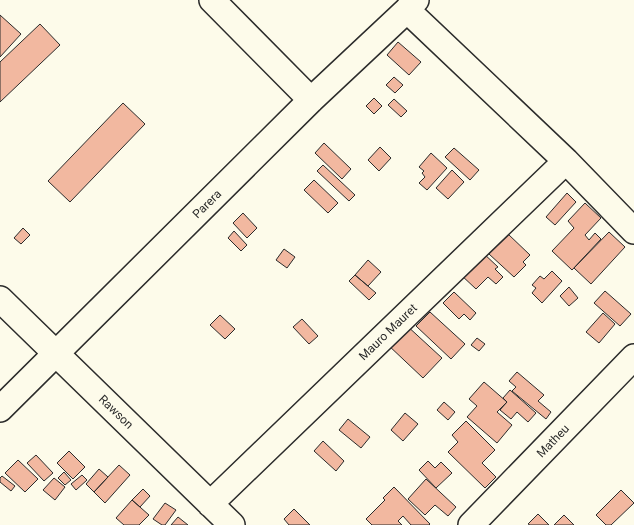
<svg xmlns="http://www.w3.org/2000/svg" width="634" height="525" viewBox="0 0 634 525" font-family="Roboto,sans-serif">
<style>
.building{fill:#f2b8a0;stroke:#2b2b2b}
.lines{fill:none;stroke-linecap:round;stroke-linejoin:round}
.minor-casing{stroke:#2b2b2b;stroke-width:28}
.minor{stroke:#fdfbea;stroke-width:25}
.labels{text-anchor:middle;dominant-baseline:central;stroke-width:4;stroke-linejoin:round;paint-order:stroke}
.street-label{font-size:12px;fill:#2b2b2b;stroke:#fdfbea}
</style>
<rect width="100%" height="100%" fill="#fdfbea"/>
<path class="building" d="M0 15 21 34 0 57Z
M40 24 60 45 0 102V62Z
M398 42 421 62 409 75 387 55Z
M394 77 403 85 395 93 386 85Z
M374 98 382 106 374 114 366 106Z
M394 99 407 111 401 117 388 105Z
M123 103 145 124 70 202 48 181Z
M324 143 351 169 342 179 315 153Z
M380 147 391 158 379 171 368 160Z
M454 148 479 170 470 180 445 157Z
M431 153 447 168 427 190 419 183 425 177 422 173 424 171 419 167Z
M323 165 355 195 349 201 317 171Z
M452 170 464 182 448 199 436 188Z
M314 180 338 203 328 213 304 190Z
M567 193 576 202 555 225 546 217Z
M585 203 601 218 585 235 589 240 595 233 601 239 572 270 552 251 574 228 568 221Z
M243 213 257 228 247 238 233 223Z
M23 228 30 235 21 244 14 238Z
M234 231 247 245 241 251 228 238Z
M609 232 625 247 591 284 574 268Z
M508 234 530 255 523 262 526 265 514 277 489 254Z
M284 249 295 257 287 268 276 260Z
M482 252 498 267 495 269 503 277 496 284 488 277 476 289 460 274Z
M368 260 381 272 368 286 355 275Z
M552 271 562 281 542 303 532 293 536 288 532 285 540 276 544 279Z
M355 275 376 293 369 300 349 281Z
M569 287 578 298 569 306 560 296Z
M605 291 631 314 620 326 594 303Z
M454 292 476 313 470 320 464 314 459 319 443 303Z
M430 312 465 344 451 359 416 326Z
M603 313 615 324 599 343 586 332Z
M220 315 235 329 225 339 210 325Z
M302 319 318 336 309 344 293 327Z
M405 324 442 358 423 378 387 344Z
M477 338 485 344 479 351 471 345Z
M517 372 544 395 538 401 551 412 546 419 512 391 516 387 509 381Z
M484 382 507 402 497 412 512 425 497 443 467 417 477 406 469 399Z
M510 390 536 413 528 422 517 412 511 419 500 410 507 402 503 398Z
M444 402 455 412 448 420 437 410Z
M405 413 418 424 403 441 391 430Z
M348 419 370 437 361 448 339 430Z
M466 421 495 450 482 463 496 477 485 488 448 452 458 442 452 435Z
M323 441 344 461 336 471 314 451Z
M69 451 85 467 73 479 57 463Z
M36 455 53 473 44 481 27 463Z
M18 460 38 479 25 492 5 473Z
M428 461 435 468 441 462 452 473 436 488 419 470Z
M119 465 130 475 105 503 94 492Z
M99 469 108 477 94 492 86 484Z
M64 472 71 480 65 485 58 478Z
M82 475 87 480 76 490 71 484Z
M2 476 15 486 11 491 0 482V478Z
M54 478 65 487 55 500 43 490Z
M426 479 456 507 448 516 435 505 425 515 408 499Z
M394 487 430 524 429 525H411L403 516 398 521 402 525H372L366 519 385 500 383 498Z
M143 489 150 496 140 507 132 500Z
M621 490 634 503 611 525H606L596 515Z
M132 500 149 515 139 525H124L116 518Z
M165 503 176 510 165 525H162L153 519Z
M294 509 310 525H289L284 519Z
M538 514 549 525H530L528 524Z
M564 515 574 525H554Z
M178 517 188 525H171Z"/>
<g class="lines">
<g class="minor-casing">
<path id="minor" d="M212 0 311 100
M407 10 566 161 634 231
M0 299 232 525
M0 409 311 100 407 10 416 0
M210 504 566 161
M471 525 634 357"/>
</g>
<use href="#minor" class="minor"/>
</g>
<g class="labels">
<g class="street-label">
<text transform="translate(207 204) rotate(-45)">Parera</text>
<text transform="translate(388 332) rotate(-44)">Mauro Mauret</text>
<text transform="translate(116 412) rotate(44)">Rawson</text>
<text transform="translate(553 441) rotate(-46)">Matheu</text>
</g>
</g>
</svg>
